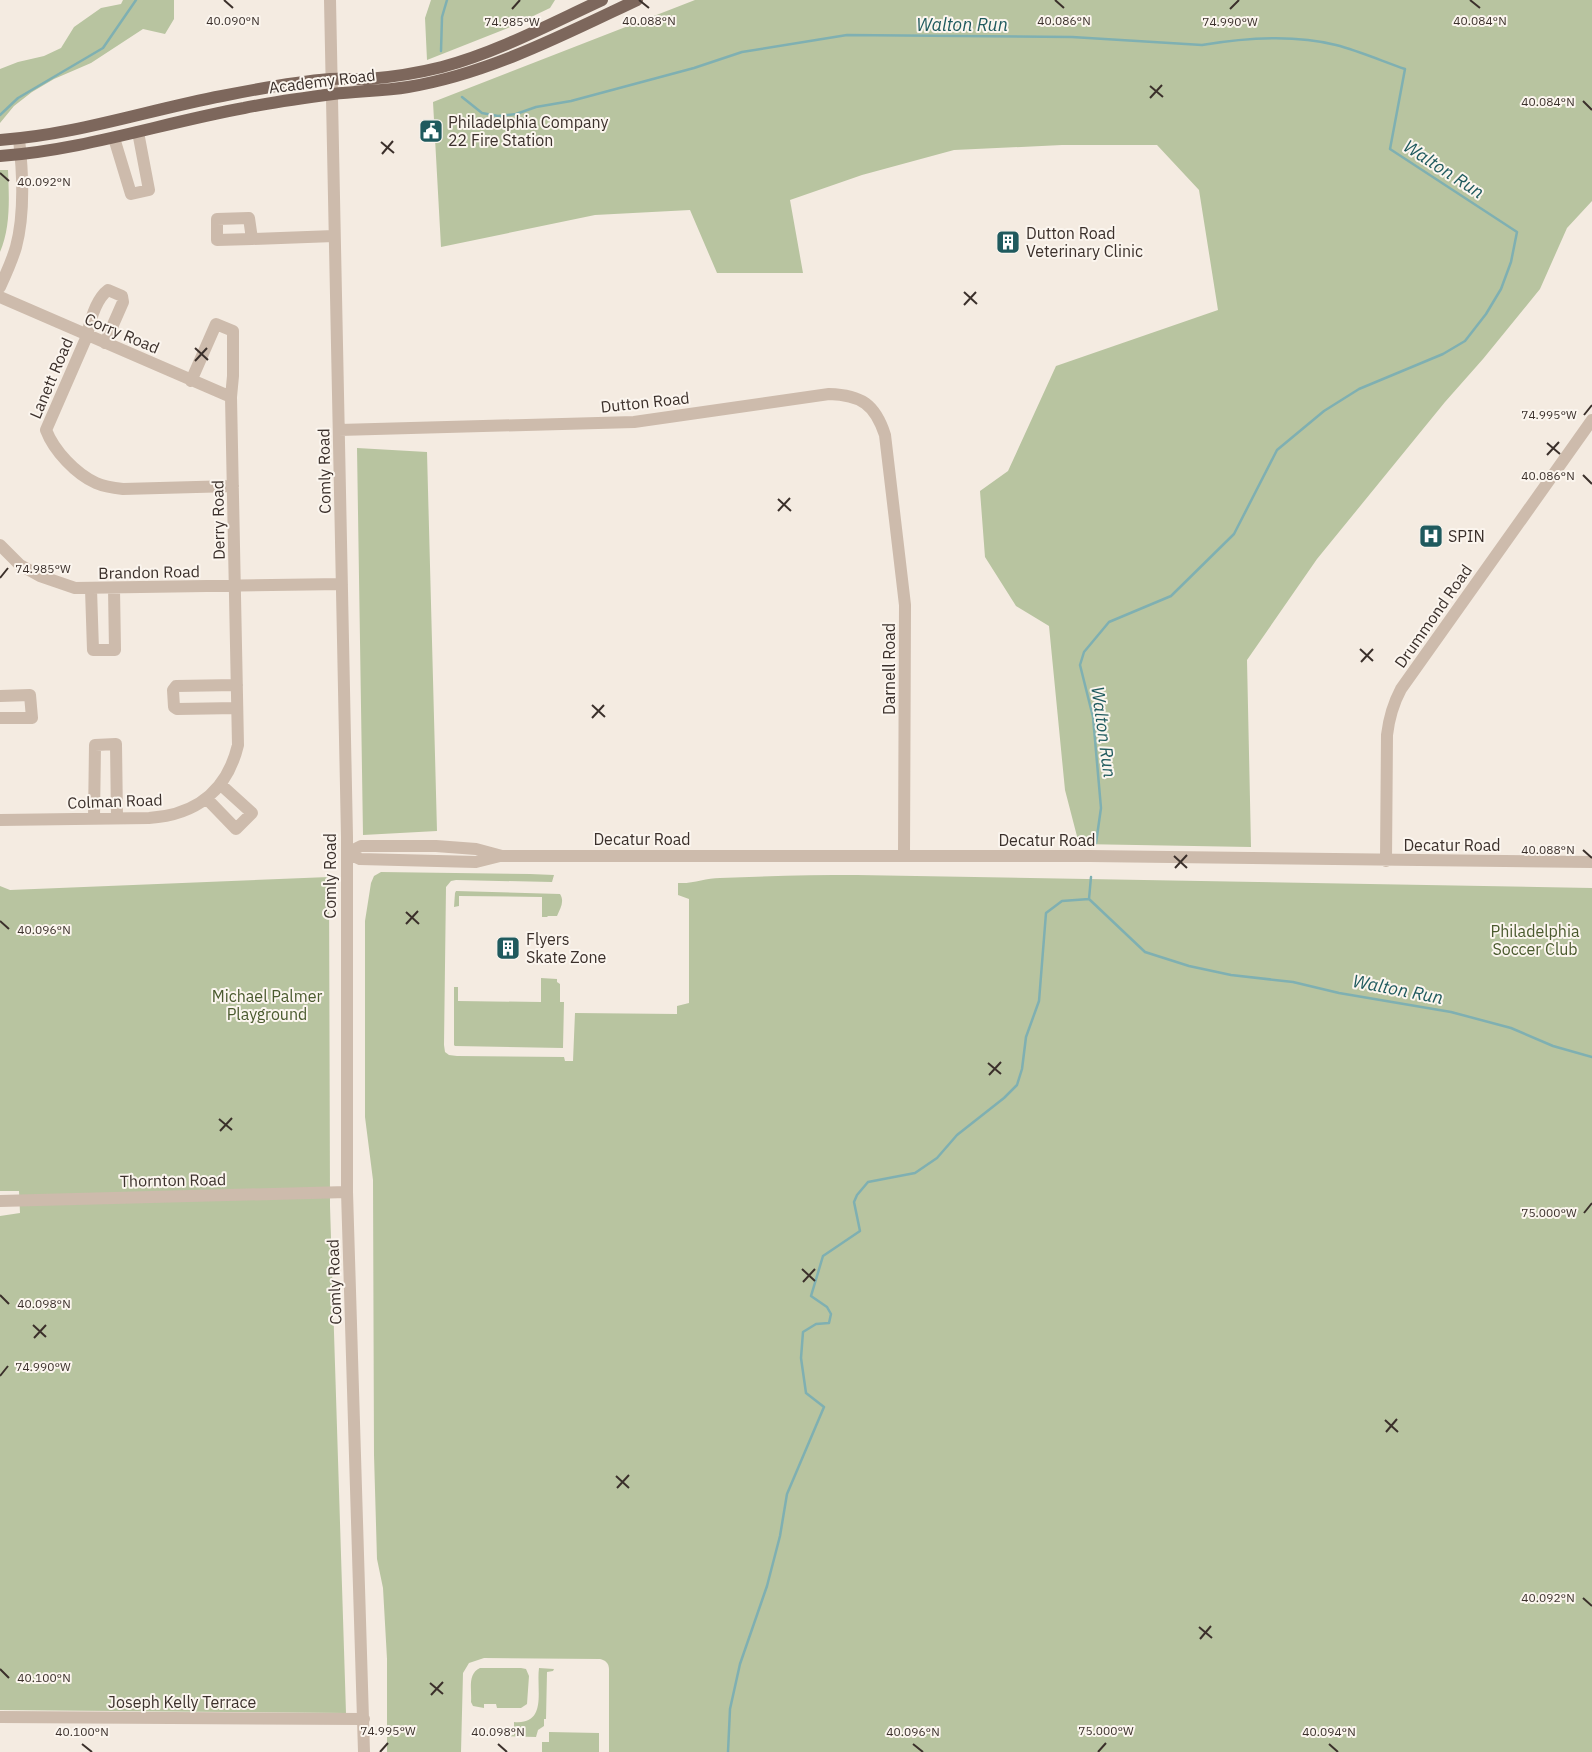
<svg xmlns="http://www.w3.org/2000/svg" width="1592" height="1752" viewBox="0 0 1592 1752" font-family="'IBM Plex Sans',sans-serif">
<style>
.green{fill:#b8c4a0}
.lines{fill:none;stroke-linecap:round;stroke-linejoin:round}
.stream{stroke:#7fb0b2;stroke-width:2.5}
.minor{stroke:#cdbbac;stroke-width:12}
.major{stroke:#7d675c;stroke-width:12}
.ticks{fill:none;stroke:#3b302b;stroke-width:2}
.labels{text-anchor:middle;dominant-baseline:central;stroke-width:4;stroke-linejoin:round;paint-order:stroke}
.street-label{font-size:16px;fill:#3b302b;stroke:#fbf5ee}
.poi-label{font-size:16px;fill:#3b302b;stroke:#fbf5ee;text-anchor:start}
.park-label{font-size:16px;fill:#4a5a2e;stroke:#fbf5ee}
.water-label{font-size:18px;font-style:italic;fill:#1f5a5e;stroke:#fbf5ee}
.ticks-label{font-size:12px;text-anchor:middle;fill:#3b302b;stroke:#fbf5ee;stroke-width:4;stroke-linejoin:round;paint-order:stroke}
</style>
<rect width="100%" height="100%" fill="#f4ebe1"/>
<path class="green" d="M123 0H174V19L165 34 143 29 91 63 54 79 32 92 14 106 0 123V69L18 62 44 56 61 48 74 27 101 8 121 4Z
M431 0H555L550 8 508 28 427 60 425 18Z
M695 0H1592V201L1567 228 1540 289 1483 359 1445 402 1317 559 1247 660 1251 847 1079 844 1065 790 1049 626 1016 606 985 557 980 491 1008 471 1056 366 1218 310 1199 190 1157 145H1062L954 150 862 175 790 200 803 273H717L690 210 595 215 441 247 433 102Z
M0 170H8C9 196 11 227 0 252Z
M357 448 427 452 437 831 363 835Z
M381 872 530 874 554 875 552 882 456 880 451 881 446 887 444 1045 445 1052 449 1055 457 1056 564 1057 565 1061H573L575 1013 677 1014V1006L689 1003V899L678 895V883C693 884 706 878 720 878 766 876 811 875 857 875L1592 888V1752H609V1669C609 1663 605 1660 600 1659L484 1658 469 1663 463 1673 461 1752H387V1659L383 1588 377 1559 374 1455 373 1180 365 1117V921L371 883 374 876Z
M329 877 330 1206 346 1713 0 1710V1216L20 1213 19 1191H0V886L10 890Z
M456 891 560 894C565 902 560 909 557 916H548L547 917H542V897L459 896V906L454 907 455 893Z
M541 978 557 979V982L560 984V1002H564L563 1048 455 1046 454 1045V987H458V1001L541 1002Z
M480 1668H521L526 1669 529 1676 527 1704 521 1708H497L496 1704H484V1708L473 1706 471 1702C472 1690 467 1674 480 1668Z
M539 1668 554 1669 553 1671 547 1672 546 1719H544V1726L538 1730 536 1737 502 1736 514 1735V1722C548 1725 536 1690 539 1668Z
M549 1732 599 1733V1752H542V1742H549Z"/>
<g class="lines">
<path class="stream" d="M441 51 442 17 447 0
M462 97 482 113 498 116 516 114 536 107 571 101 694 68 742 52 847 35 1072 37 1202 45C1244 38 1293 34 1336 45 1359 51 1382 61 1405 69L1390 149 1517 232 1511 262 1501 289 1486 314 1465 341 1443 354 1359 389 1324 411 1277 450 1234 534 1171 596 1109 622 1084 652 1080 665 1093 717 1101 808 1096 843
M0 115 18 98 103 48 136 0
M1089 899 1145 952 1189 966 1231 975 1293 982 1339 993 1451 1012 1511 1028 1553 1046 1592 1057
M1089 899 1091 877
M728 1752 730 1709 740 1664 767 1586 780 1536 787 1494 824 1407 806 1393 801 1358 803 1332 816 1324 829 1323 831 1314 827 1307 811 1296 823 1256 860 1231 854 1202 857 1195 868 1182 915 1173 937 1158 957 1135 1004 1098 1017 1085 1022 1069 1026 1037 1039 1001 1046 913 1062 901 1089 899"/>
<path class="minor" d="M330 0 347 837V1192L364 1752
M114 138 131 194 149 190 138 132
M249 218 252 239 217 240V219Z
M252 239 334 236
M0 287C6 274 12 261 16 247 25 213 23 174 19 139
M0 297 231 397
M105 343 123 302 122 296 108 290C96 299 90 321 87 336L46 430C54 451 76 474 96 483 105 487 114 488 123 489L233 486
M339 430 634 422 829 394C861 395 875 404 885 435L905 605 904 856
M0 545 20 565 40 576 75 588 342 584
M91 589 93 650H115L114 589
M237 685 176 686 173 690 174 707 177 709 237 708
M0 696 30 695 32 718H0
M207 799 236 829 252 813 220 784
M94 818 95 745 116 744 117 818
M0 820 149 818C196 815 227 791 238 745L231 397 233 376V331L216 324 191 381
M347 853 361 846H436L476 849 502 856H1090L1592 862
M347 853 360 859 476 862 500 856
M1386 861 1387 735C1389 718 1393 704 1401 689L1592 420
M0 1201 347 1192
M0 1717 364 1719"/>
<path class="major" d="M0 140C75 135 148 110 222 96 257 89 294 82 330 79 343 78 355 80 368 79 393 77 418 73 442 67 498 52 550 24 602 0
M0 156C83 150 162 123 244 108 273 102 304 98 333 94 358 91 384 91 408 87 488 74 565 34 637 0"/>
</g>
<path class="ticks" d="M224 0 233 8M639 0 649 8M1055 0 1064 8M1470 0 1480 8M512 9 520 0M1230 9 1239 0M1150 86 1163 97M1150 98 1162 85M1583 101 1592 110M381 142 394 153M382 154 393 141M0 173 9 181M964 292 977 304M964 305 976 292M195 348 208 360M195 361 207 348M1584 415 1592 405M1547 443 1560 454M1547 455 1559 442M1583 475 1592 484M778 499 791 511M778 511 790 498M0 578 8 568M1360 649 1373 661M1361 662 1373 649M592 705 605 717M592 718 604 705M1583 850 1592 858M1174 856 1187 868M1175 868 1187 855M406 912 419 924M0 921 9 929M406 924 418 911M988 1063 1001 1074M989 1075 1001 1062M219 1119 232 1130M220 1131 232 1118M1584 1213 1592 1203M802 1269 815 1281M803 1282 815 1269M0 1295 9 1304M33 1325 46 1337M34 1338 46 1325M0 1376 8 1366M1385 1420 1398 1432M1386 1432 1397 1419M616 1476 629 1488M617 1488 629 1475M1583 1598 1592 1606M1199 1627 1212 1638M1200 1639 1211 1626M0 1669 9 1678M430 1683 443 1694M431 1695 443 1682M82 1744 92 1752M498 1744 507 1752M913 1744 923 1752M1329 1744 1338 1752M380 1752 388 1743M1098 1752 1106 1743"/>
<defs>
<g id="civic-square" transform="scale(1.25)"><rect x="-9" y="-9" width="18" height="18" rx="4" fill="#1f5a5e" stroke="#fbf5ee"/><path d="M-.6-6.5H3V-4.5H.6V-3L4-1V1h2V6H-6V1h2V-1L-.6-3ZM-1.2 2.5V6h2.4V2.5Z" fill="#fff"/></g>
<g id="building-square" transform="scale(1.25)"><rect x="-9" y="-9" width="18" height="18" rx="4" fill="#1f5a5e" stroke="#fbf5ee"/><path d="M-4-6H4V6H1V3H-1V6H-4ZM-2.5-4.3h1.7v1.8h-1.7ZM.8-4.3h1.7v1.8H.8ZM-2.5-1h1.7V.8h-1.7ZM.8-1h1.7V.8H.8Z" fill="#fff"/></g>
<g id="hospital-square" transform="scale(1.25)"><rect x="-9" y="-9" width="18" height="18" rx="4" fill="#1f5a5e" stroke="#fbf5ee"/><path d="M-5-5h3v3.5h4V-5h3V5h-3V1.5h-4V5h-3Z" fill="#fff"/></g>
</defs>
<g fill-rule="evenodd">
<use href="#civic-square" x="431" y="131"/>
<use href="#building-square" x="1008" y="242"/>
<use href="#hospital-square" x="1431" y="536"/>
<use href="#building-square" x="508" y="948"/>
</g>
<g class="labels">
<g class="street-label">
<text transform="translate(322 81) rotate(-7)">Academy Road</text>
<text transform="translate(122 333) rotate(23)">Corry Road</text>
<text transform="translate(51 378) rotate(-67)">Lanett Road</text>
<text transform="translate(645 402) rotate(-6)">Dutton Road</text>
<text transform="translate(324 471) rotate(-91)">Comly Road</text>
<text transform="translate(218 520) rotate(-91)">Derry Road</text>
<text transform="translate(149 572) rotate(-1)">Brandon Road</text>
<text transform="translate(1433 616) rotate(-55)">Drummond Road</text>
<text transform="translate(889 669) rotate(-90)">Darnell Road</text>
<text transform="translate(115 801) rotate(-2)">Colman Road</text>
<text x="642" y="839">Decatur Road</text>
<text x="1047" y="840">Decatur Road</text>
<text x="1452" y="845">Decatur Road</text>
<text transform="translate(330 876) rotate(-90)">Comly Road</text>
<text transform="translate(173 1180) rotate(-1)">Thornton Road</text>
<text transform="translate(334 1282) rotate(-92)">Comly Road</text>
<text x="182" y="1702">Joseph Kelly Terrace</text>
</g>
<g class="poi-label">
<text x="448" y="122">Philadelphia Company<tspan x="448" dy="18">22 Fire Station</tspan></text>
<text x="1026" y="233">Dutton Road<tspan x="1026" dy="18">Veterinary Clinic</tspan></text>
<text x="1448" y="536">SPIN</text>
<text x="526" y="939">Flyers<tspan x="526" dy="18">Skate Zone</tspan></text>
</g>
<g class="park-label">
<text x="1535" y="931">Philadelphia<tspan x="1535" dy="18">Soccer Club</tspan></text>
<text x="267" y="996">Michael Palmer<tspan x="267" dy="18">Playground</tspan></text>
</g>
<g class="water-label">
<text x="962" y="24">Walton Run</text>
<text transform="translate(1444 169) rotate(33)">Walton Run</text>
<text transform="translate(1104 732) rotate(82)">Walton Run</text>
<text transform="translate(1398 989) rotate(11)">Walton Run</text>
</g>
</g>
<g class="ticks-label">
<text x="233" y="25">40.090°N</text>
<text x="649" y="25">40.088°N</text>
<text x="1064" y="25">40.086°N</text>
<text x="1480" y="25">40.084°N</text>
<text x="512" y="26">74.985°W</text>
<text x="1230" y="26">74.990°W</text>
<text x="1548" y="106">40.084°N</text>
<text x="44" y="186">40.092°N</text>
<text x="1549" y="419">74.995°W</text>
<text x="1548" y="480">40.086°N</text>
<text x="43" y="573">74.985°W</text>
<text x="1548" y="854">40.088°N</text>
<text x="44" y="934">40.096°N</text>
<text x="1549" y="1217">75.000°W</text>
<text x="44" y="1308">40.098°N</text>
<text x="43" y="1371">74.990°W</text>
<text x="1548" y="1602">40.092°N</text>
<text x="44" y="1682">40.100°N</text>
<text x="388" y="1735">74.995°W</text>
<text x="1106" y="1735">75.000°W</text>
<text x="82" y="1736">40.100°N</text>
<text x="498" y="1736">40.098°N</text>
<text x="913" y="1736">40.096°N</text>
<text x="1329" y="1736">40.094°N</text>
</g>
</svg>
